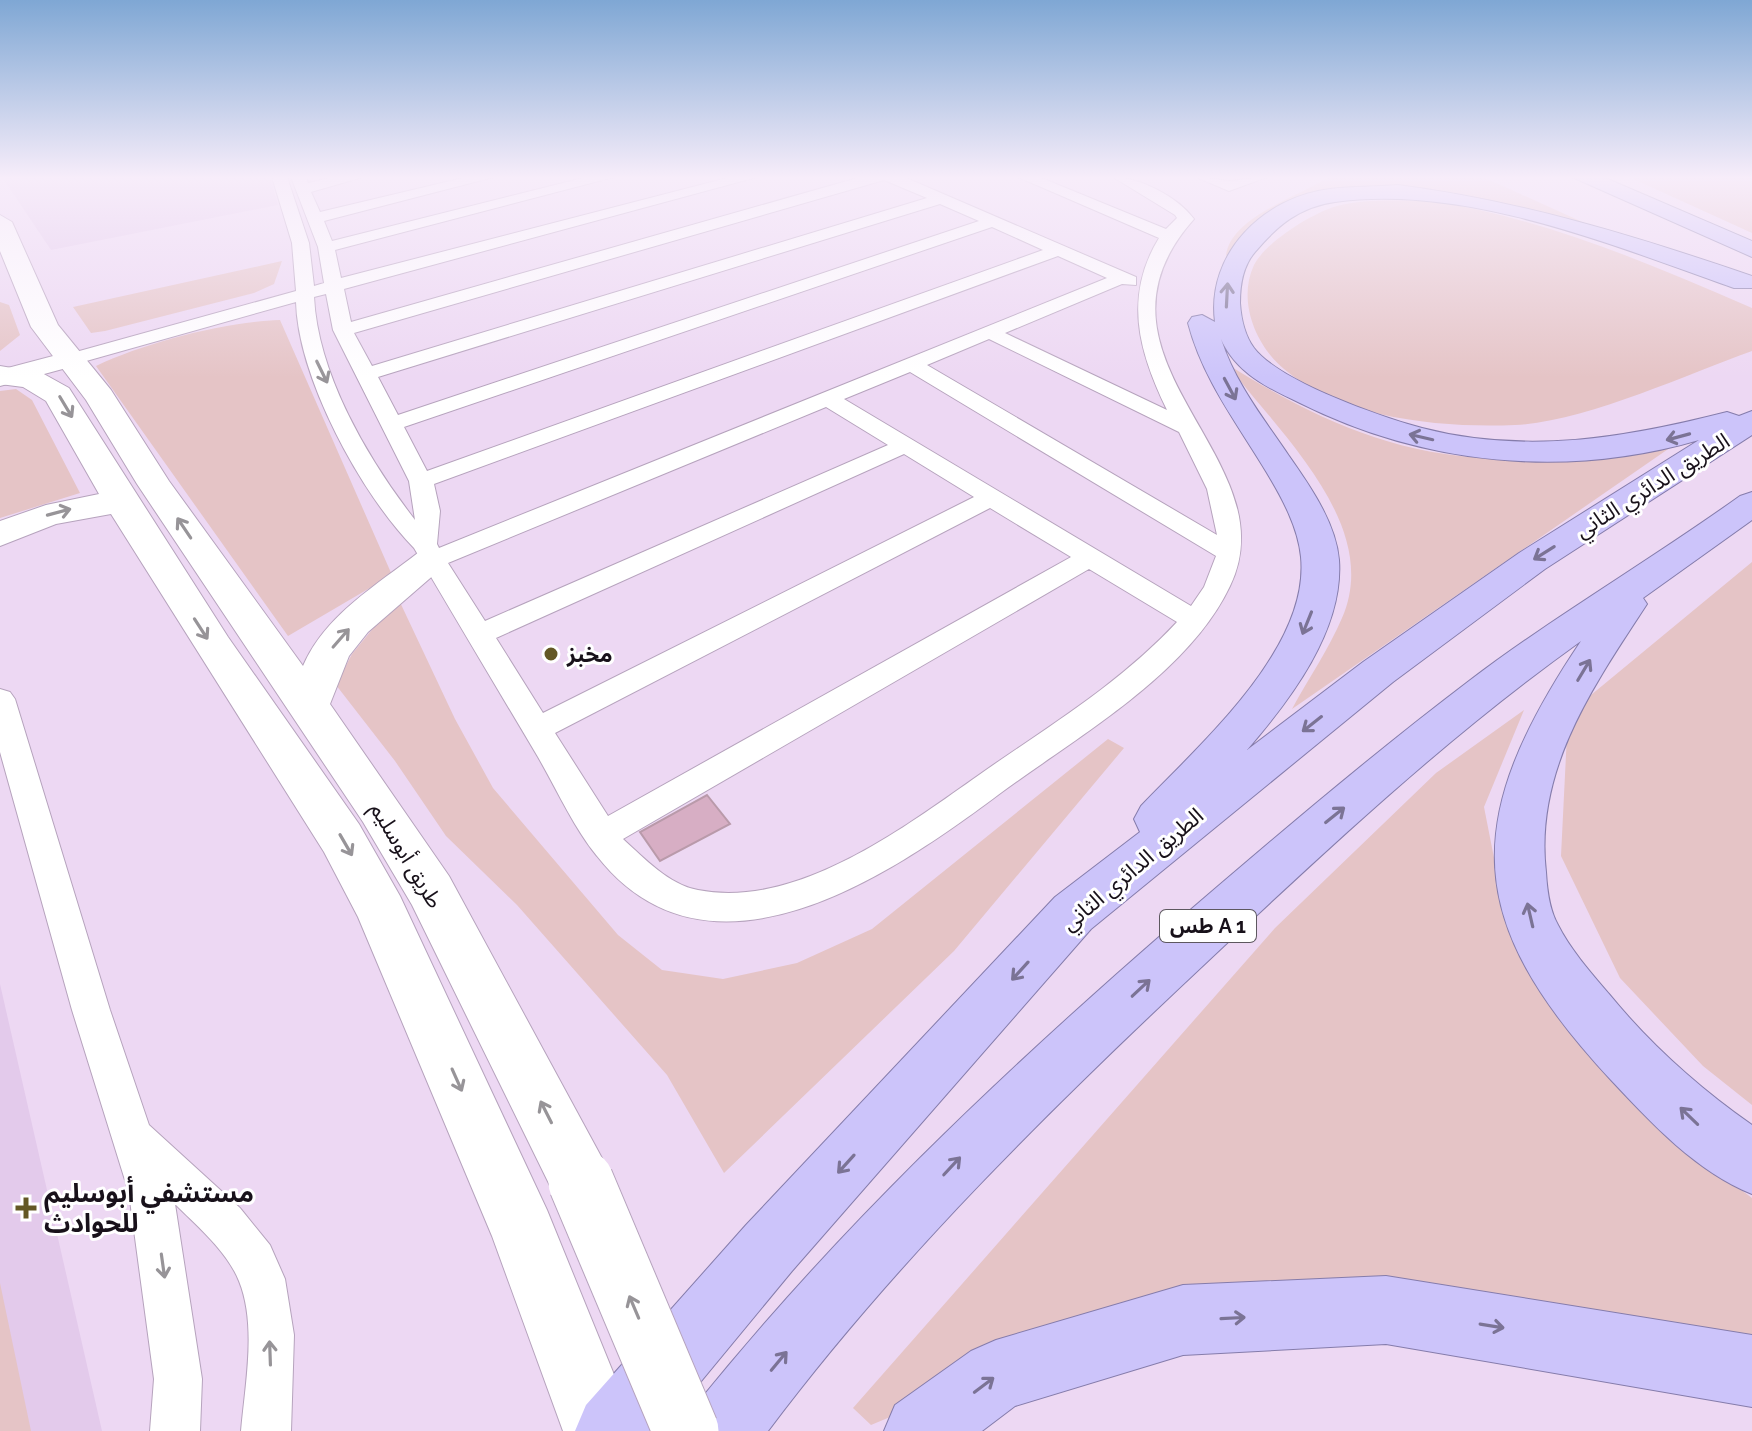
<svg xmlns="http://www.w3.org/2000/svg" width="1752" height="1431" viewBox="0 0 1752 1431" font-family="Raleway,'Noto Sans Arabic',sans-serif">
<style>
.built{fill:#e3caeb}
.green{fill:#e5c4c6}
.building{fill:#d7aec4;stroke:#b99aaa;stroke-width:2}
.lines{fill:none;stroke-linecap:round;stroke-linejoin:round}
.minor-casing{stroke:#b6a3bd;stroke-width:2}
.tertiary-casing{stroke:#b6a3bd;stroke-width:2}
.secondary-casing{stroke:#b6a3bd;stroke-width:2}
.trunk-casing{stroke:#857cab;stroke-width:2}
.minor{fill:#fff;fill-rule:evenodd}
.tertiary{fill:#fff;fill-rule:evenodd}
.secondary{fill:#fff;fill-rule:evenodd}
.trunk{fill:#ccc4fa;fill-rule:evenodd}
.secondary-bridge-casing{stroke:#b6a3bd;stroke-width:67;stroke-linecap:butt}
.secondary-bridge{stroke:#fff;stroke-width:65}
.oneway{stroke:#7b7395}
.oneway2{stroke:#979498}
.poi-dot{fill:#635724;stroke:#fff;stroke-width:3}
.labels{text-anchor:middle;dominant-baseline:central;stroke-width:6;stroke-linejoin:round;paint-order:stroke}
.shield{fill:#fff;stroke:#5d585f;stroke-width:2}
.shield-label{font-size:20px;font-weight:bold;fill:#18111a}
.street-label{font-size:22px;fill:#18111a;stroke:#fff}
.poi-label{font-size:22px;font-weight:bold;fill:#18111a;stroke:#fff;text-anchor:start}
.near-poi-label{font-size:26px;font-weight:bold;fill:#18111a;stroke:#fff;text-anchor:start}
</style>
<rect width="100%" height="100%" fill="#edd8f3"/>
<path class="built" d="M2 177H270L278 205 51 250Z
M0 984 102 1431H0Z"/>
<path class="green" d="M1329 177H1483L1589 225 1462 194 1420 189 1357 188 1260 221 1226 256C1230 217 1300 196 1329 177Z
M1629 177H1752V233Z
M1433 201C1548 220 1646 262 1752 308V351C1685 375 1584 422 1515 425 1440 428 1343 419 1284 369 1256 346 1237 301 1254 265 1266 242 1312 213 1337 206 1367 198 1402 201 1433 201Z
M282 261 274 284 254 293 105 331 91 333 73 307Z
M0 302 9 305 20 335 0 351Z
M280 320 392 575 288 636 96 366C147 342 224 322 280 320Z
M1227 364C1308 415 1391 455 1490 458 1550 460 1614 449 1674 445L1292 709C1308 679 1329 649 1342 618 1383 525 1277 431 1227 364Z
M16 389 32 400 80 493 0 518V391Z
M1752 562V1105L1703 1066 1620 978 1561 856 1568 714Z
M398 598 455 719 493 788 618 935 662 970 723 979 797 963 872 929 1108 739 1124 748 954 951 724 1173 667 1075 517 905 446 836 395 761 336 685 352 654Z
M1524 710 1484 807 1508 929 1566 1024 1695 1155 1752 1198V1344L1391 1284H1208L871 1425 853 1408 1275 928 1436 773Z
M0 1283 31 1431H0Z"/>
<path class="building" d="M707 795 730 824 660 861 640 832Z"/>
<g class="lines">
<g class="minor-casing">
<path id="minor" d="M272 177H287L309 243 314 286 324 283 318 247 291 177H306L308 183 334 177H363L311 192 320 212 467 177H494L324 221 332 241 587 177H614L335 250 341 278 731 177H757L344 289 351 322 861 177H904L1136 277V285L1122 284 1005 333 1167 410C1139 353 1123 297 1159 238L1018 177H1039L1166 229 1177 218 1175 215 1113 177C1139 177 1178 197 1194 219 1069 359 1292 458 1230 586 1188 675 1075 738 998 795 891 875 709 999 597 856 574 828 557 790 538 757 497 688 454 616 414 548 361 494 298 378 296 302L72 365 62 359 65 355 296 291 292 243ZM884 180 927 198 372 366 354 333ZM940 204 979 221 398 415 378 377ZM992 227 1043 250 427 471 404 427ZM1058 256 1107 278 439 548 437 544 440 511 434 484ZM326 294 333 330 409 481 415 520C368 459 318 375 314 297ZM989 339 1179 432 1207 489 1217 535 927 365ZM910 372 1216 556 1204 587 1191 606 844 399ZM826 407 888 445 485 621 448 563ZM904 454 974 497 543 713 496 638ZM990 508 1071 557 608 816 555 733ZM1089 569 1177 622C1125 678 1062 718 999 761 919 816 803 911 698 890 669 885 644 858 623 839Z
M1196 177 1229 181 1267 177 1229 191Z
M0 689 10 692 15 699 110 1010 149 1125 240 1208 270 1245 285 1279 294 1335 291 1431H241C245 1385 257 1325 239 1281 227 1251 197 1226 175 1204L202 1379 200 1431H150L154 1379 129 1193 72 1010 0 752Z"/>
</g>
<g class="tertiary-casing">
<path id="tertiary" d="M72 351 81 354 85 359 81 364 0 386V370Z"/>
</g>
<g class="secondary-casing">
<path id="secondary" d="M0 215 12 222 58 325 111 390 169 481 303 666C325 615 377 585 419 552L432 548 445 552 451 560 368 632 349 656 330 704 449 876 603 1160 613 1182 603 1204 581 1214 559 1204 412 905 363 822 137 484 86 400 31 327 0 251Z
M0 366 42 373 69 388 228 637 359 824 400 896 547 1210 637 1431H563L492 1236 358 917 324 852 111 514 56 524 0 546V521L46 505 99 494 46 401 23 387 0 384Z"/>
</g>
<g class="trunk-casing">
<path id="trunk" d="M1572 177H1603L1752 241V257Z
M1398 185C1521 201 1635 236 1752 276V288H1734C1612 245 1465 184 1335 202 1299 207 1277 226 1255 252 1243 266 1240 284 1240 303 1241 318 1245 336 1254 348 1280 382 1381 417 1422 428 1526 455 1625 438 1727 412L1739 416 1752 411V435L1545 569 1393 682 1091 929 792 1271 660 1431H575L586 1405 746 1225 1055 897 1140 832 1134 819 1141 806C1199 745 1310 649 1301 557 1298 527 1282 498 1267 473 1237 423 1203 380 1188 323L1192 317 1202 315 1215 322C1206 253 1264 197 1330 189 1353 186 1376 187 1398 185ZM1221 339C1236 373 1268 388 1300 403 1424 465 1566 479 1699 440L1519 553 1363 662 1247 750C1290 700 1344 630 1339 560 1336 523 1310 486 1289 456 1264 419 1235 383 1221 339Z
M1752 492V520L1643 598 1647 604C1594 685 1534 770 1546 872 1547 889 1549 909 1558 925 1570 949 1591 973 1609 994 1650 1044 1699 1088 1752 1125V1194C1697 1172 1651 1123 1611 1080 1462 920 1461 820 1581 641 1448 736 1328 848 1209 960 1052 1107 897 1259 768 1431H685L696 1405C837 1230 998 1077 1167 930 1266 845 1365 760 1469 681 1556 615 1651 560 1740 496Z
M1386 1276 1752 1335V1407L1386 1344 1183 1355 1015 1406 982 1431H884L895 1405 971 1351 996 1340 1183 1285Z"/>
</g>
<use href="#minor" class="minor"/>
<use href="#tertiary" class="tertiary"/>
<use href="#secondary" class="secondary"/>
<use href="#trunk" class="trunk"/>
<g class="secondary-bridge-casing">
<path id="secondary-bridge" d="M581 1182 686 1431"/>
</g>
<use href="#secondary-bridge" class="secondary-bridge"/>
</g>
<defs><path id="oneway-shaft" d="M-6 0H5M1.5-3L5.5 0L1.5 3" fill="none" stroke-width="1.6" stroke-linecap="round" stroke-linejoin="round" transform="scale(2)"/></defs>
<g class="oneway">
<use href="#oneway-shaft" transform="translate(1227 295) rotate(-87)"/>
<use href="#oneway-shaft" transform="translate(1230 389) rotate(62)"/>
<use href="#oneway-shaft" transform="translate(1421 437) rotate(-167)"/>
<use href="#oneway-shaft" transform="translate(1678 437) rotate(165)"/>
<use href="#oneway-shaft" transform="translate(1544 553) rotate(148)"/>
<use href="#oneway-shaft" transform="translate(1307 623) rotate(112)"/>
<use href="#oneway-shaft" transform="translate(1584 670) rotate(-59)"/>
<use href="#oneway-shaft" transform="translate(1312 724) rotate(142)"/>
<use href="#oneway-shaft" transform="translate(1335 815) rotate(-39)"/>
<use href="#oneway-shaft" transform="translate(1530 915) rotate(-103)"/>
<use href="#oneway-shaft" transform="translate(1020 971) rotate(132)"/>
<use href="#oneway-shaft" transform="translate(1141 988) rotate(-43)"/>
<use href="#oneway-shaft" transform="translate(1689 1116) rotate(-136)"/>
<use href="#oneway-shaft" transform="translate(846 1164) rotate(132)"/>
<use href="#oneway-shaft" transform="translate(952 1166) rotate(-47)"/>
<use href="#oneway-shaft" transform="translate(1233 1318) rotate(-3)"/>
<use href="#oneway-shaft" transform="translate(1492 1326) rotate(9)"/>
<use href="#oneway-shaft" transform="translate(779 1361) rotate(-50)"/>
<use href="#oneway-shaft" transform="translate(984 1385) rotate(-37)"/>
</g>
<g class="oneway2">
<use href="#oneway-shaft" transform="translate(322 372) rotate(64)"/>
<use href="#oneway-shaft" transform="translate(66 407) rotate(59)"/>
<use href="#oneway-shaft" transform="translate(59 512) rotate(-15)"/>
<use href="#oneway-shaft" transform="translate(184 528) rotate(-124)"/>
<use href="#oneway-shaft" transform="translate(201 629) rotate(57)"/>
<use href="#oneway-shaft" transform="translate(341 638) rotate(-49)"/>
<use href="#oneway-shaft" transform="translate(346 845) rotate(60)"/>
<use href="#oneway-shaft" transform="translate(457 1080) rotate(66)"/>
<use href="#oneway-shaft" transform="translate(546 1112) rotate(-117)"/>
<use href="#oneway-shaft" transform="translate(163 1266) rotate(82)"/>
<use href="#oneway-shaft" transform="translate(634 1307) rotate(-113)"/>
<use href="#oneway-shaft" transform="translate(270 1353) rotate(-92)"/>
</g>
<linearGradient id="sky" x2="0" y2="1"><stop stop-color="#7fa7d4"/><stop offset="0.47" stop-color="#f7edfa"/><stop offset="1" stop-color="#f7edfa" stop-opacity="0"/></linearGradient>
<rect width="1752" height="378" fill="url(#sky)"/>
<g class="poi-dot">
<circle cx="551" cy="654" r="8"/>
<path d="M22 1196h8v8h8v8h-8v8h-8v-8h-8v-8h8z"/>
</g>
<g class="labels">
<rect class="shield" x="1160" y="910" width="96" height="32" rx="6"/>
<g class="shield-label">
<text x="1208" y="926">طس A 1</text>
</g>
<g class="street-label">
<text transform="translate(1652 485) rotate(-32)">الطريق الدائري الثاني</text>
<text transform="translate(407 855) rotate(59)">طريق أبوسليم</text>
<text transform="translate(1132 869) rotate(-40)">الطريق الدائري الثاني</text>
</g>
<g class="poi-label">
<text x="567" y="654">مخبز</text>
</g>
<g class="near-poi-label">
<text x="44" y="1193">مستشفي أبوسليم<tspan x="44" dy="30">للحوادث</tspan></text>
</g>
</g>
</svg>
